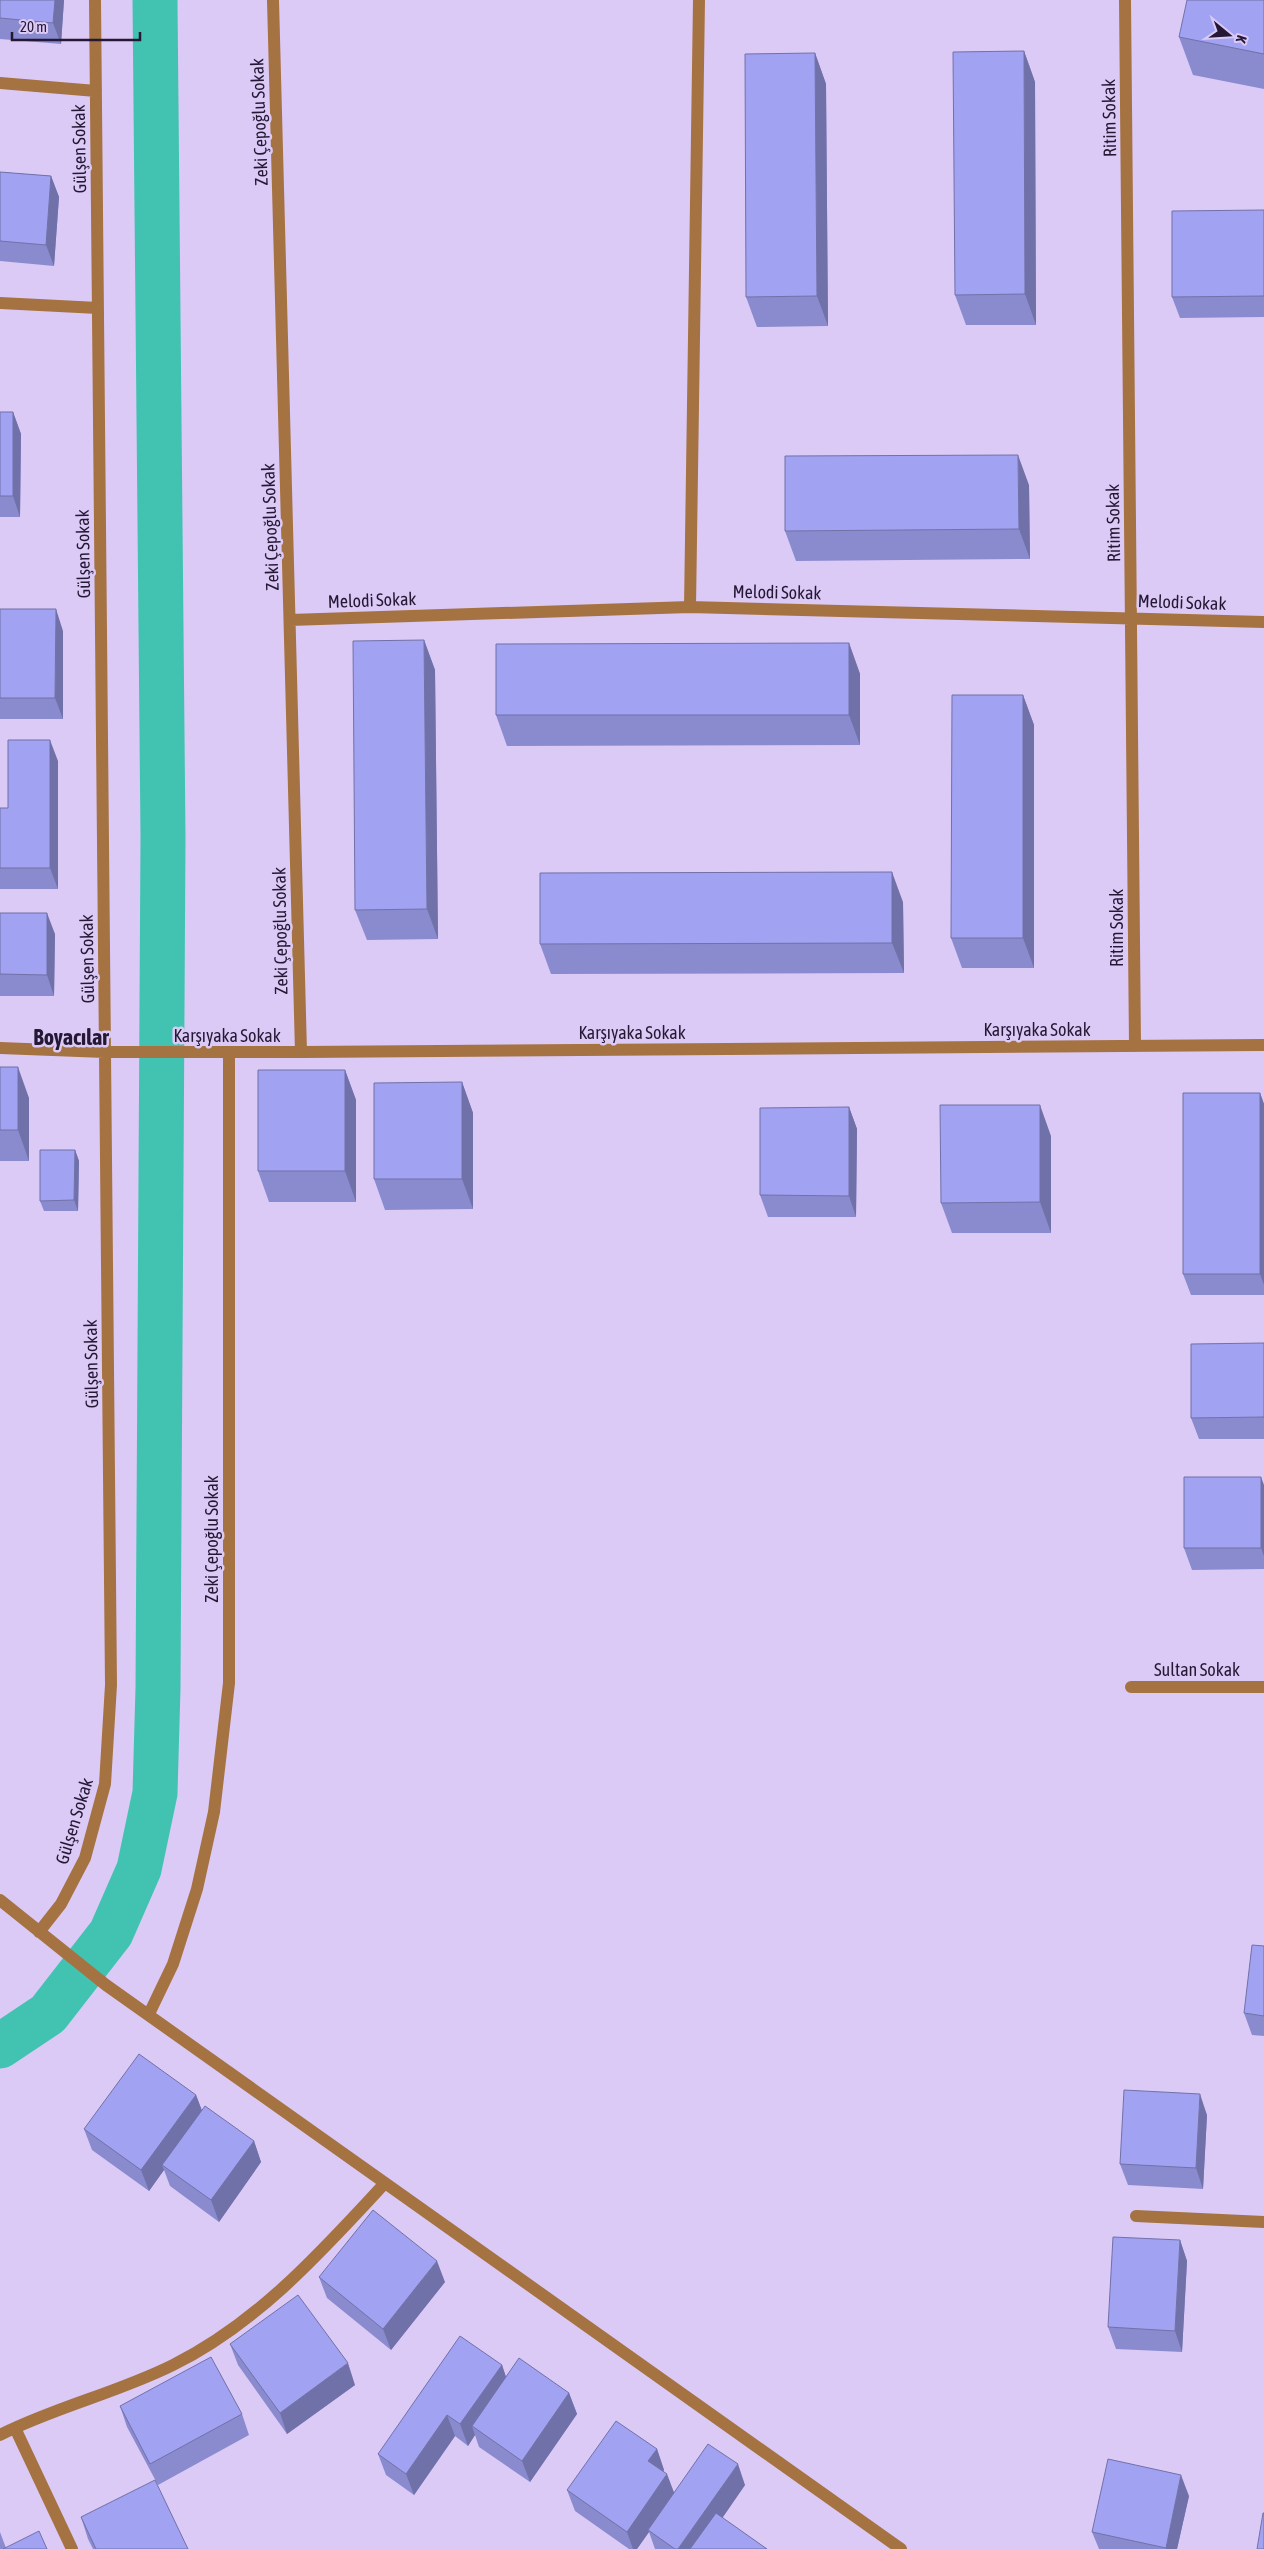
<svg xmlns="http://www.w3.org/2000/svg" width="1264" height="2549" viewBox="0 0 1264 2549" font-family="'Asap Condensed',sans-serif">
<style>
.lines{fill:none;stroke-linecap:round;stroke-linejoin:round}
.canal{stroke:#42c3b2;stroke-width:45}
.minor{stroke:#a57242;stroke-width:12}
.wall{fill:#8a8bcf}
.shaded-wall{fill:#7171a9}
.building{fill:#a1a2f1;stroke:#7171a9}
.labels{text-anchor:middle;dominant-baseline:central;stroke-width:5;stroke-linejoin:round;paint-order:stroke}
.street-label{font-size:18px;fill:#241834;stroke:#dccaf6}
.district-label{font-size:22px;font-weight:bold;fill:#241834;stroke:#dccaf6}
</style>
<rect width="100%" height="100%" fill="#dccaf6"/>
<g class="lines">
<path class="canal" d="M0 2046 48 2014 111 1933 139 1869 155 1793 158 1688 163 837 155 0"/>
<path class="minor" d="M273 0 301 1052
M1125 0 1135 1045
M0 83 96 91
M0 303 98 308
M690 607 699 0
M290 620 690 607 1264 622
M0 1048 105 1052H301L1264 1045
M1131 1687H1264
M0 1900 106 1985 901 2549
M39 1932 61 1904 85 1858 105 1784 111 1685 95 0
M149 2014 173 1964 197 1889 214 1812 229 1683V1052
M1136 2216 1264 2222
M15 2428 72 2549
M0 2435C55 2407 117 2393 173 2365 258 2323 322 2251 385 2183"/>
</g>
<path class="wall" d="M0 0H64L61 44 0 39Z
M1264 0V89L1193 75 1179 37Z
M1024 51 1035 82 1036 325H966L955 295Z
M815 53 826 84 828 326 757 327 746 297Z
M0 172 51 176 59 197 54 266 0 261Z
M1264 210V317L1180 318 1172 297Z
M0 412H13L21 434 20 517H0Z
M1029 485 1030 559 796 561 785 531Z
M0 609 63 631V719H0Z
M424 640 435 670 438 939 367 940 355 910Z
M849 643 860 674V745L507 746 496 715Z
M1023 695 1034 725V968H962L951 938Z
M58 761V889H0V808H8Z
M903 902 904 973 551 974 540 944Z
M0 913 55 934 54 996H0Z
M0 1067 29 1098V1161H0Z
M345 1070 356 1100V1202H269L258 1171Z
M462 1082 473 1113V1209L385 1210 374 1179Z
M1260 1093 1264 1104V1295H1191L1183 1274Z
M849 1107 857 1129 856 1217H768L760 1195Z
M1051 1136V1233H952L941 1203Z
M75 1150 79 1161 78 1211H44L40 1201Z
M1264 1344V1439H1199L1191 1418Z
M1264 1485V1569L1192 1570 1184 1548Z
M1264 1946V2036L1252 2035 1244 2013Z
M196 2095 202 2111 254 2141 261 2162 219 2222 170 2186 164 2170 149 2191 92 2150 84 2129Z
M1207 2115 1203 2189 1128 2185 1120 2164Z
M1180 2240 1187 2261 1182 2352 1116 2349 1108 2327Z
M319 2277 445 2282 391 2350 327 2298Z
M230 2344 355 2385 287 2434 238 2365Z
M502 2365 506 2377 569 2393 577 2414 530 2482 479 2447 475 2435 468 2446 455 2436 414 2495 386 2475 378 2454Z
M120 2406 242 2414 249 2435 158 2485 127 2427Z
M657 2449 664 2470 663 2471 674 2493 745 2485 722 2518 767 2549H655L649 2532 637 2549H629L575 2511 567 2490Z
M1189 2496 1177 2549H1099L1092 2532Z
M81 2517 188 2549H93L88 2539Z
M0 2532 6 2548 47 2549H0Z"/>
<path class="shaded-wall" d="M55 0H64L61 44 53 23Z
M1024 51 1035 82 1036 325 1025 294Z
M815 53 826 84 828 326 817 296Z
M51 176 59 197 54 266 46 245Z
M13 412 21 434 20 517 13 496Z
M1018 455 1029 485 1030 559 1019 529Z
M56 609 63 631V719L55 698Z
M424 640 435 670 438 939 427 909Z
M849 643 860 674V745L849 715Z
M1023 695 1034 725V968L1023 938Z
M50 740 58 761V889L50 868Z
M892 872 903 902 904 973 892 943Z
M47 913 55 934 54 996 47 975Z
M18 1067 29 1098V1161L18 1130Z
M345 1070 356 1100V1202L345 1171Z
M462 1082 473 1113V1209L462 1179Z
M1260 1093 1264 1104V1285L1260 1274Z
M1040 1105 1051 1136V1233L1040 1202Z
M849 1107 857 1129 856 1217 849 1196Z
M75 1150 79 1161 78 1211 74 1200Z
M1261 1477 1264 1485V1556L1261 1548Z
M1200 2094 1207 2115 1203 2189 1196 2168Z
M196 2095 204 2116 162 2165 164 2170 149 2191 141 2170Z
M254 2141 261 2162 219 2222 211 2200Z
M1180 2240 1187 2261 1182 2352 1175 2331Z
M437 2261 445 2282 391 2350 383 2329Z
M348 2363 355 2385 287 2434 280 2413Z
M502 2365 509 2386 472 2426 475 2435 468 2446 460 2424Z
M569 2393 577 2414 530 2482 522 2461Z
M447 2415 455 2436 414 2495 406 2474Z
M657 2449 664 2470 656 2482 648 2461Z
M738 2464 745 2485 701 2549H678Z
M667 2474 675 2495 648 2530 649 2532 637 2549H633L627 2532Z
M1181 2475 1189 2496 1177 2549H1166V2548Z"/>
<path class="building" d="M0 0H55L53 23 0 18Z
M1187 0H1264V54L1179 37Z
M1024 51 1025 294 955 295 953 52Z
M815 53 817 296 746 297 745 54Z
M0 172 51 176 46 245 0 241Z
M1264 210V296L1172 297V211Z
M0 412H13V496H0Z
M1018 455 1019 529 785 531V456Z
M0 609H56L55 698H0Z
M424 640 427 909 355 910 353 641Z
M849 643V715H496V644Z
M952 695H1023V938H951Z
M8 740H50V868H0V808H8Z
M892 872V943L540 944V873Z
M0 913H47V975L0 974Z
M0 1067H18V1130H0Z
M258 1070H345V1171H258Z
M462 1082V1179H374V1083Z
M1183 1093H1260V1274H1183Z
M940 1105H1040V1202L941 1203Z
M849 1107V1196L760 1195V1108Z
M40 1150H75L74 1200 40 1201Z
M1264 1343V1417L1191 1418V1344Z
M1184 1477H1261V1548H1184Z
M1252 1945 1264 1946V2016L1244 2013Z
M139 2054 196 2095 141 2170 84 2129Z
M1124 2090 1200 2094 1196 2168 1120 2164Z
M205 2106 254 2141 211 2200 162 2165Z
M373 2210 437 2261 383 2329 319 2277Z
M1113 2237 1180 2240 1175 2331 1108 2327Z
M298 2295 348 2363 280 2413 230 2344Z
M460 2336 502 2365 460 2424 447 2415 406 2474 378 2454Z
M211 2357 242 2414 150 2464 120 2406Z
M519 2358 569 2393 522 2461 472 2426Z
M616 2421 657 2449 648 2461 667 2474 627 2532 567 2490Z
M708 2444 738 2464 678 2549H675L648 2530Z
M1108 2459 1181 2475 1166 2548 1092 2532Z
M155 2480 188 2549H96L81 2517Z
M716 2513 767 2549H690Z
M1263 2513H1264V2549H1257Z
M39 2531 47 2549H3Z"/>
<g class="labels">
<g class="street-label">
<text transform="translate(1109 118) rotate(-91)">Ritim Sokak</text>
<text transform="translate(259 122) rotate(-92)">Zeki Çepoğlu Sokak</text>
<text transform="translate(79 149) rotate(-91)">Gülşen Sokak</text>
<text transform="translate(1113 523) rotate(-91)">Ritim Sokak</text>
<text transform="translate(270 527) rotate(-92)">Zeki Çepoğlu Sokak</text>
<text transform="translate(83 554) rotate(-91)">Gülşen Sokak</text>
<text transform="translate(777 592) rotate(1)">Melodi Sokak</text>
<text transform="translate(372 600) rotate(-2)">Melodi Sokak</text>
<text transform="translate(1182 602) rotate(2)">Melodi Sokak</text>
<text transform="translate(1116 928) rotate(-90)">Ritim Sokak</text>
<text transform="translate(280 931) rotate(-91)">Zeki Çepoğlu Sokak</text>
<text transform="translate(87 959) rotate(-91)">Gülşen Sokak</text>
<text x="1037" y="1029">Karşıyaka Sokak</text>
<text x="632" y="1032">Karşıyaka Sokak</text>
<text x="227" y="1035">Karşıyaka Sokak</text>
<text transform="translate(91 1364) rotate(-91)">Gülşen Sokak</text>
<text transform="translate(211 1539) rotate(-90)">Zeki Çepoğlu Sokak</text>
<text x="1197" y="1669">Sultan Sokak</text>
<text transform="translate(74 1821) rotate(-73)">Gülşen Sokak</text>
</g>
<g class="district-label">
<text x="71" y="1037">Boyacılar</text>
</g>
</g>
<g transform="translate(1229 35) rotate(108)" stroke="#dccaf6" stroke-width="4" paint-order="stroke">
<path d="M0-4L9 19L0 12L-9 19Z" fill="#241834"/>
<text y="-8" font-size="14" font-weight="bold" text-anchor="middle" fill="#241834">K</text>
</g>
<path d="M12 32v8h128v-8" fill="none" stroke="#241834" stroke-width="2.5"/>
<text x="20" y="32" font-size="15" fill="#241834" stroke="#dccaf6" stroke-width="4" paint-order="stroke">20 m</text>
</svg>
